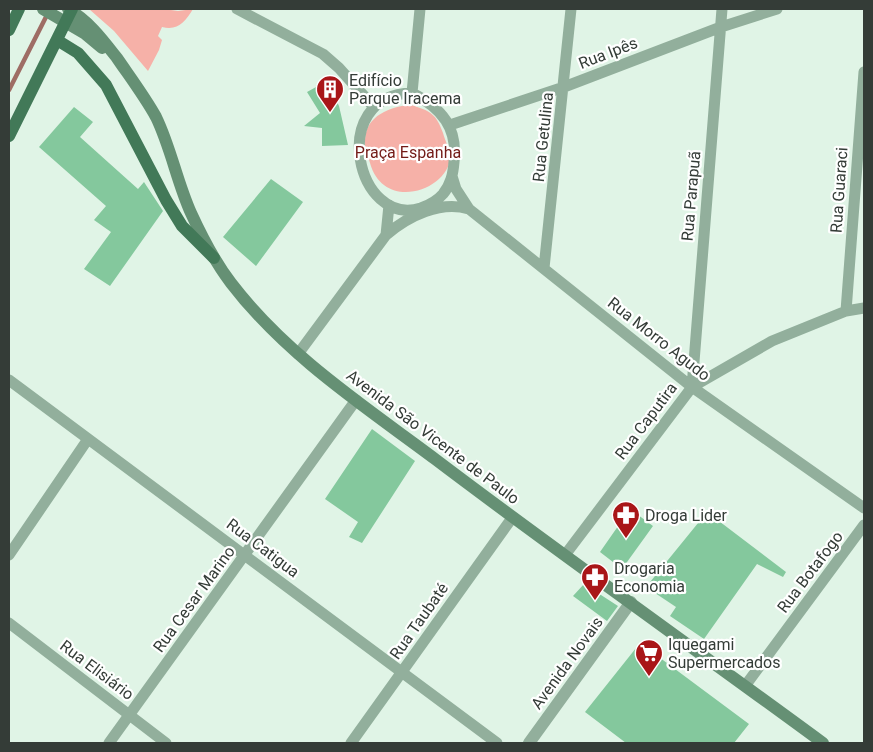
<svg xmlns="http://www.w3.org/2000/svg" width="873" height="752" viewBox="0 0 873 752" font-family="Roboto,sans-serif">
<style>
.green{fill:#f6b1a8}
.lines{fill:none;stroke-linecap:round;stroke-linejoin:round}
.stream{stroke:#9e6d65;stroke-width:4.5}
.building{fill:#84c89d}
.minor{stroke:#92af9c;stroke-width:11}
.tertiary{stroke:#92af9c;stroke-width:12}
.secondary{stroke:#659074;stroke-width:12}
.primary{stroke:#427958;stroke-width:12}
.labels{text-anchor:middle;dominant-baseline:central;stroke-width:4.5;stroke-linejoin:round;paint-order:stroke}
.street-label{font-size:16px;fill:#343c37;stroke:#fff}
.poi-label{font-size:16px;fill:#343c37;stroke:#fff;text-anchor:start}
.park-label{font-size:16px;fill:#731b17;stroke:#fff}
</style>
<rect width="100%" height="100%" fill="#e0f4e6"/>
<path class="green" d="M89 9H164L178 11 193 9C185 22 178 31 162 27L158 36 162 40 159 50 148 71 114 31Z
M411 105C431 111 436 114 443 133 445 140 449 148 450 155 452 189 384 214 370 163 368 156 364 148 365 140 365 116 391 106 411 105Z"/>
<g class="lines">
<path class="stream" d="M9 90 48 13"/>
</g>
<path class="building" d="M327 81 339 106 348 145 322 146V128L304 126 320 113 307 92Z
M74 107 93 122 80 137 138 189 144 182 163 211 110 286 84 269 111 232 94 220 106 206 39 147Z
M271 179 303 202 256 266 223 237Z
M372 429 415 461 362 543 349 537 358 522 325 499Z
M630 509 653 526 622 569 600 552Z
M707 512 786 572 783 577 757 564 704 639 670 616 676 607 646 587Z
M584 584 618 606 607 621 573 596Z
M640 643 749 724 734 743H626L585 712Z"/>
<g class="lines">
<path class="minor" d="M237 9 323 54 339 68 373 106
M412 93C442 108 458 128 454 162 453 174 451 184 443 194 437 201 429 205 421 208 357 229 326 95 412 93Z
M412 93 420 9
M450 125 564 87 721 27 777 9
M452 176 456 189 469 209 692 387 864 508
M386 235C408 216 441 200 469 209
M544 268 571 9
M846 311 864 72
M298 354 386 235 389 205
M9 380 497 743
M692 387 722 9
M9 555 88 439
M565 555 692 387 772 341 846 311 864 308
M9 623 166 743
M745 686 864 525
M109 743 356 400
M351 743 512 518"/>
<path class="tertiary" d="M529 743 631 602"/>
<path class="secondary" d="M43 9 84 33 102 48
M68 9C89 21 103 40 117 58 130 77 145 97 156 117 171 148 177 182 191 213 202 237 215 262 231 283 286 355 364 406 435 459 563 556 694 648 823 743"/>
<path class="primary" d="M9 30 19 9
M57 40 78 53 106 85 166 200 182 226 214 258
M9 136 72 9"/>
</g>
<defs>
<g id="building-pin" transform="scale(1.4375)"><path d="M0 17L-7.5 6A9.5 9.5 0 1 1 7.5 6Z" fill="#a91618" stroke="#fff"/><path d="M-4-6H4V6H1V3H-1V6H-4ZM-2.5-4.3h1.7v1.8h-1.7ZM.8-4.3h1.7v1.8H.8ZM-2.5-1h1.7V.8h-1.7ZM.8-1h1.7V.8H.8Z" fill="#fff"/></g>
<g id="pharmacy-pin" transform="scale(1.4375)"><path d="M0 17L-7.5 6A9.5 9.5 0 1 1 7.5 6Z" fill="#a91618" stroke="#fff"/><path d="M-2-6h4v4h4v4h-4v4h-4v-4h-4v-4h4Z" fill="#fff"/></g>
<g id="supermarket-pin" transform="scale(1.4375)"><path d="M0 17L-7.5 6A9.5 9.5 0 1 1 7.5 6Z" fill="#a91618" stroke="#fff"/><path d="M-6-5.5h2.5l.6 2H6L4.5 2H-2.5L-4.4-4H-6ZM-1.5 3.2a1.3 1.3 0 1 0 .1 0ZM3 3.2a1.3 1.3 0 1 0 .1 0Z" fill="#fff"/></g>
</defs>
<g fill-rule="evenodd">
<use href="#building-pin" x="330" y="89"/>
<use href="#pharmacy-pin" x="626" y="515"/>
<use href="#pharmacy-pin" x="595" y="577"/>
<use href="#supermarket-pin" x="649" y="653"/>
</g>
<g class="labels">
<g class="street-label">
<text transform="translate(608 53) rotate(-21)">Rua Ipês</text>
<text transform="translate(543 137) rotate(-84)">Rua Getulina</text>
<text transform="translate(839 190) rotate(-86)">Rua Guaraci</text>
<text transform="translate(691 196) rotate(-85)">Rua Parapuã</text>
<text transform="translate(659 339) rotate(38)">Rua Morro Agudo</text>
<text transform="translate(646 421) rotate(-53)">Rua Caputira</text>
<text transform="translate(433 437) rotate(37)">Avenida São Vicente de Paulo</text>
<text transform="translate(263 548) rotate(37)">Rua Catigua</text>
<text transform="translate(810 572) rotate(-53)">Rua Botafogo</text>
<text transform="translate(194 599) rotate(-54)">Rua Cesar Marino</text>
<text transform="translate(419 621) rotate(-55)">Rua Taubaté</text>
<text transform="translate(567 663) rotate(-54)">Avenida Novais</text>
<text transform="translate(97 670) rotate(37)">Rua Elisiário</text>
</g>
<g class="poi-label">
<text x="349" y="80">Edifício<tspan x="349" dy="18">Parque Iracema</tspan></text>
<text x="645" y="515">Droga Lider</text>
<text x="614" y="568">Drogaria<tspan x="614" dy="18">Economia</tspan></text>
<text x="668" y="644">Iquegami<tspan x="668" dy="18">Supermercados</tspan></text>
</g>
<g class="park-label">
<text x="408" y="152">Praça Espanha</text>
</g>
</g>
<rect width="873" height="752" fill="none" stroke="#343c37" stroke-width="20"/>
</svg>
